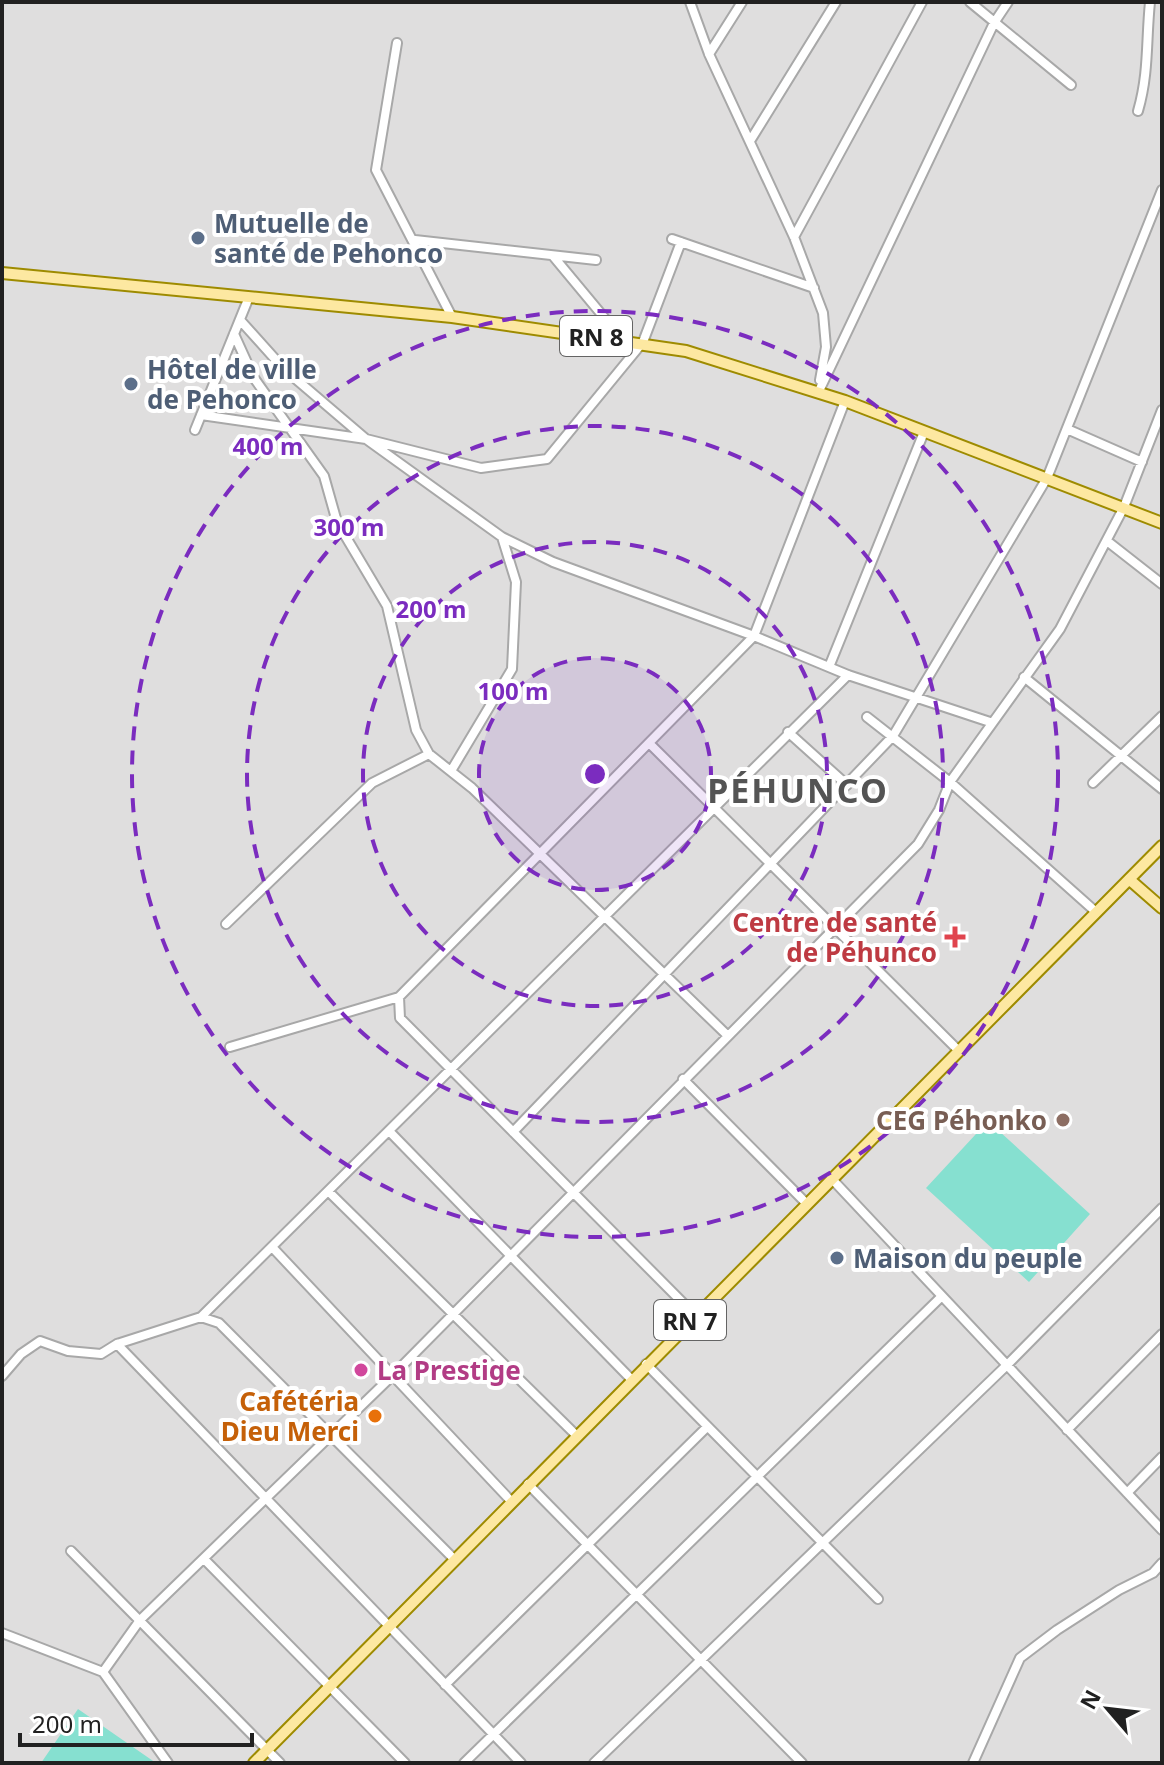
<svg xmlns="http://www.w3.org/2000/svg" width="1164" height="1765" viewBox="0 0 1164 1765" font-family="'Noto Sans',sans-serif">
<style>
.residential{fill:#dfdede}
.pitch{fill:#86e0d0}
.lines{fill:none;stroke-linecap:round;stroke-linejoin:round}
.minor-casing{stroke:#a8a8a8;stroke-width:12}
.major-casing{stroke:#9e8b00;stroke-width:14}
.minor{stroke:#fff;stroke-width:8}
.major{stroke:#fde8a1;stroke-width:10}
.ring{fill:none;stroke:#7b2cbf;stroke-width:4;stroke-dasharray:14 10}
.service-dot{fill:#5c6f8a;stroke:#fff;stroke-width:3}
.health-dot{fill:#e0444e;stroke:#fff;stroke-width:3}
.education-dot{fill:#8d6e63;stroke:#fff;stroke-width:3}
.hotel-dot{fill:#d1479c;stroke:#fff;stroke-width:3}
.food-dot{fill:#e8710a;stroke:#fff;stroke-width:3}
.labels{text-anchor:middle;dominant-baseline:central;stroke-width:8;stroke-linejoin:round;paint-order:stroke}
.shield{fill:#fff;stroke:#646464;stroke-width:2}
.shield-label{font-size:24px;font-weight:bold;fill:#212121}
.service-label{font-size:26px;font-weight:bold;fill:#4e5e75;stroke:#fff;text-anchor:start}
.health-label{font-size:26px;font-weight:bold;fill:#be3a42;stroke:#fff;text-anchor:end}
.education-label{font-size:26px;font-weight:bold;fill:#785e54;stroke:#fff;text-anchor:end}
.hotel-label{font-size:26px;font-weight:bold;fill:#b23c85;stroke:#fff;text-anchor:start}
.food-label{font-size:26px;font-weight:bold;fill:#c56008;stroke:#fff;text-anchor:end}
.district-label{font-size:34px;font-weight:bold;letter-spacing:2px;fill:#545454;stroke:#fff}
.centre{fill:#7b2cbf;stroke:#fff;stroke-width:4}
.ring-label{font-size:24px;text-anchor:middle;font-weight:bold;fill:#7b2cbf;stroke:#fff;stroke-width:8;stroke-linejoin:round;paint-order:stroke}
</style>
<rect width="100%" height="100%" fill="#f1f0e7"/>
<path class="residential" d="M2 2H1162V1763H2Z"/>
<path class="pitch" d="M988 1121 1090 1214 1029 1282 926 1188Z
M78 1709 156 1763H41Z"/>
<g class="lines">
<g class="minor-casing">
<path id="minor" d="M690 2 709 54 794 237 823 313 826 347 820 380
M970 2 1071 85
M397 43 376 170 452 317
M709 54 742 2
M1138 111C1149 73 1146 41 1150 2
M750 141 836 2
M794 237 922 2
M672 239 814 288
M415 240 596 260
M553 256 622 339
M240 320 284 369 366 439 502 537 553 562 754 636 848 675 990 722
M234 334 254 378 324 476 337 522 387 606 416 730 429 754 472 788 727 1035
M818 393 994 23 1008 2
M201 415 366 439 481 468 547 459 643 342 681 242
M1067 429 1142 462
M195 430 249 297
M1107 541 1162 584
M829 667 924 432
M1024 677 1162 789
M867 717 950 782 1096 912
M788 732 847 785
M649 743 958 1050
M451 771 512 669 516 582 502 537
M1093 783 1162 716
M226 924 372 783 429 754
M399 997 400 1018 695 1315
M230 1047 399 997 754 636 845 401
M683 1079 806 1203
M389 1131 631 1379
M513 1132 893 736 1047 478 1162 190
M831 1178 1162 1530
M328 1191 576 1435
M272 1247 511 1501
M201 1317 219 1323 454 1559
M117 1344 521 1763
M646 1364 878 1599
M2 1376 21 1354 40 1341 68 1351 101 1354 117 1344 201 1317 848 675
M1067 1430 1162 1334
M528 1484 802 1763
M1127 1493 1162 1457
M71 1551 280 1763
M204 1559 405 1763
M2 1633 103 1672 168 1763
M103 1672 140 1620 393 1375 918 844 939 810 950 782 1060 629 1124 507 1162 410
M445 1685 707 1427
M464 1763 942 1296
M594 1763 1007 1365 1162 1208
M973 1763 1020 1658 1057 1630 1119 1590 1153 1573 1162 1563"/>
</g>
<g class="major-casing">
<path id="major" d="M2 273 452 317 686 351 845 401 1162 523
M1130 880 1162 908
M254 1763 1162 846"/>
</g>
<use href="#minor" class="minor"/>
<use href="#major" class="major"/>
</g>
<circle cx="595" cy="774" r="116" fill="#7b2cbf" fill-opacity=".12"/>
<g class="ring">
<circle cx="595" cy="774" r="116"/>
<circle cx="595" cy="774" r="232"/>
<circle cx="595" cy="774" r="348"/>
<circle cx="595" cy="774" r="463"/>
</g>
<g class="service-dot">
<circle cx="198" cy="238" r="8"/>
<circle cx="131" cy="384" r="8"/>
<circle cx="837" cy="1258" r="8"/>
</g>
<path class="health-dot" d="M951 925h8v8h8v8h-8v8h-8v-8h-8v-8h8z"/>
<circle class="education-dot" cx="1063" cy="1120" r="8"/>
<circle class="hotel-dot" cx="361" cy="1370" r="8"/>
<circle class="food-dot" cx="375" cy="1416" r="8"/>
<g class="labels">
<g class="shield">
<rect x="560" y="316" width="72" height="40" rx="6"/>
<rect x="654" y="1300" width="72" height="40" rx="6"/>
</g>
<g class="shield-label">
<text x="596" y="336">RN 8</text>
<text x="690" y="1320">RN 7</text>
</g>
<g class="service-label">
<text x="214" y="223">Mutuelle de<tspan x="214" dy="30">santé de Pehonco</tspan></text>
<text x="147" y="369">Hôtel de ville<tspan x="147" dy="30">de Pehonco</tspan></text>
<text x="853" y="1258">Maison du peuple</text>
</g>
<g class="health-label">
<text x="937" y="922">Centre de santé<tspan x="937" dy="30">de Péhunco</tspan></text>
</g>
<g class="education-label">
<text x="1047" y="1120">CEG Péhonko</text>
</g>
<g class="hotel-label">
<text x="377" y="1370">La Prestige</text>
</g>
<g class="food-label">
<text x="359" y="1401">Cafétéria<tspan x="359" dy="30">Dieu Merci</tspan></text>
</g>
<g class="district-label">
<text x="798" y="790">PÉHUNCO</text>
</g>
</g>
<circle cx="595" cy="774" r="12" class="centre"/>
<g class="ring-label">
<text x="268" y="455">400 m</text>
<text x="349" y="536">300 m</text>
<text x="431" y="618">200 m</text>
<text x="513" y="700">100 m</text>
</g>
<rect width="1164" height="1765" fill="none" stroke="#212121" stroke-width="8"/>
<g transform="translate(1108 1709) rotate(298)" stroke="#ffffff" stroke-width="6" paint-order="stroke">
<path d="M0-6L14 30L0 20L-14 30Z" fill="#212121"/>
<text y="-12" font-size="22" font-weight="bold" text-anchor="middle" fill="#212121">N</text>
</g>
<path d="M20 1733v12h232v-12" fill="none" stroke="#212121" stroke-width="4"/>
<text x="32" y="1733" font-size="24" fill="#212121" stroke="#ffffff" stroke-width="6" paint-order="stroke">200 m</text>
</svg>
